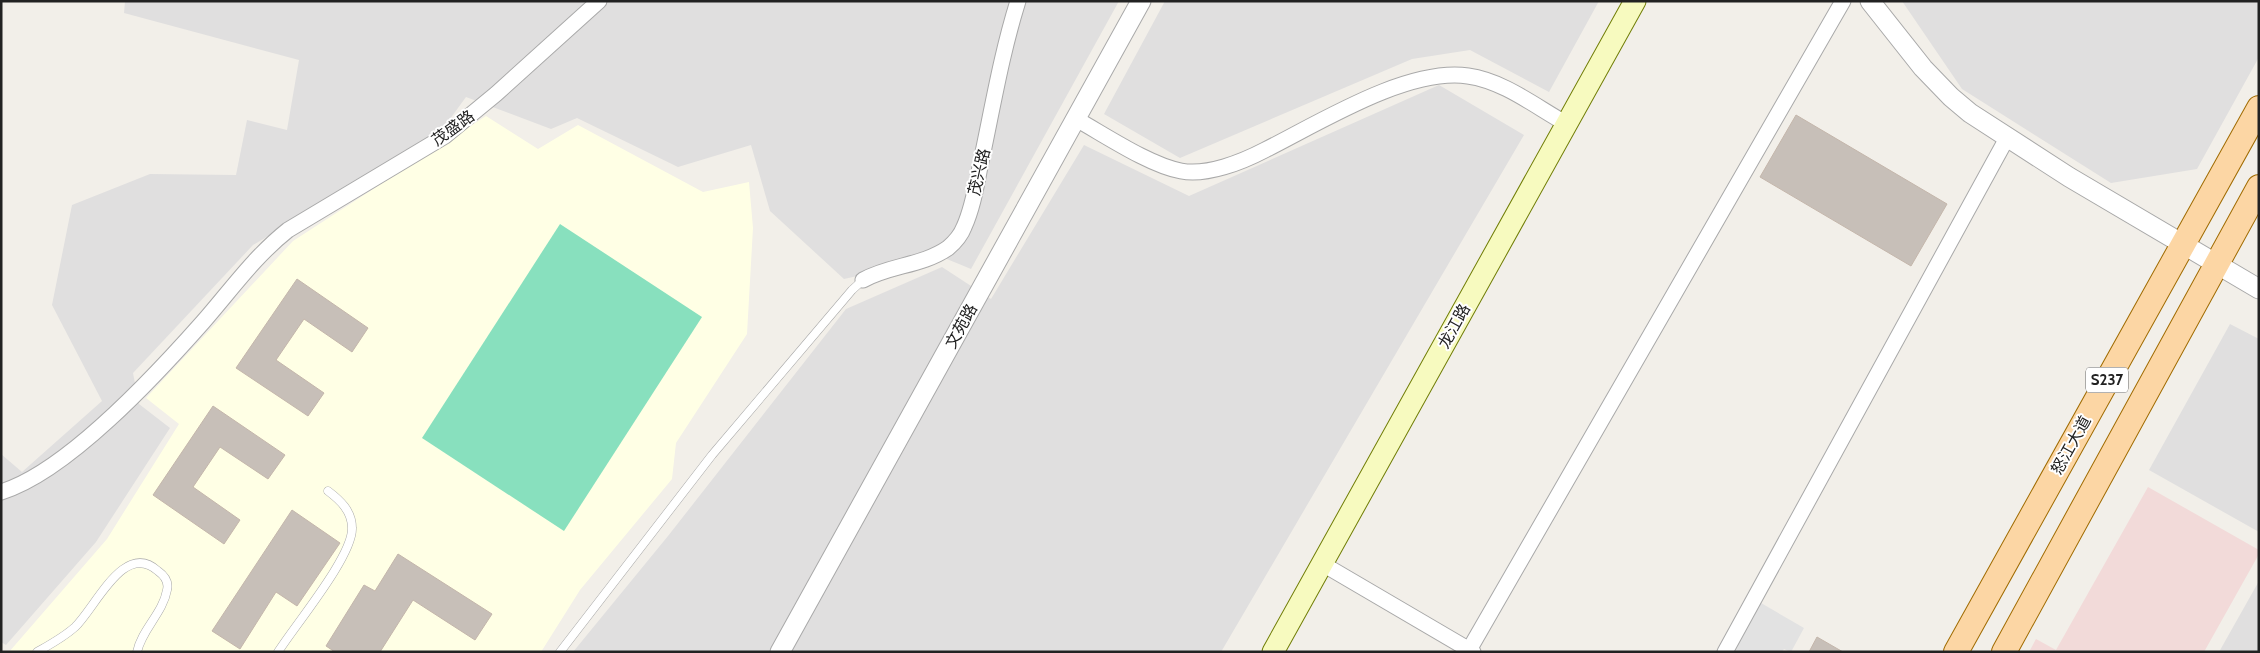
<svg xmlns="http://www.w3.org/2000/svg" width="2260" height="653" viewBox="0 0 2260 653" font-family="Cabin,'Noto Sans SC',sans-serif">
<style>
.residential{fill:#e0dfdf}
.commercial{fill:#f2dad9}
.education{fill:#ffffe5}
.pitch{fill:#88e0be}
.parking{fill:#e2e2e2}
.building{fill:#c7bfb8;stroke:#c4b6ab}
.lines{fill:none;stroke-linecap:round;stroke-linejoin:round}
.service-casing{stroke:#a9a9a9;stroke-width:9}
.minor-casing{stroke:#a9a9a9;stroke-width:17}
.tertiary-casing{stroke:#a9a9a9;stroke-width:21}
.secondary-casing{stroke:#707d05;stroke-width:23}
.primary-casing{stroke:#a06b00;stroke-width:26}
.service{stroke:#fff;stroke-width:8}
.minor{stroke:#fff;stroke-width:15}
.tertiary{stroke:#fff;stroke-width:19}
.secondary{stroke:#f7fabf;stroke-width:21}
.primary{stroke:#fcd6a4;stroke-width:24}
.labels{text-anchor:middle;dominant-baseline:central;stroke-width:4;stroke-linejoin:round;paint-order:stroke}
.shield{fill:#fff;stroke:#646464;stroke-width:1}
.shield-label{font-size:15px;font-weight:bold;fill:#222}
.street-label{font-size:16px;fill:#222;stroke:#fff}
</style>
<rect width="100%" height="100%" fill="#f2efe9"/>
<path class="residential" d="M125 1H1119L971 269 942 257 844 279 770 211 751 145 678 167 577 118 551 129 466 97 439 134 253 245 133 373 139 404 170 428 96 542 6 645 1 642V454L22 472 102 401 52 305 72 205 150 174 236 175 247 120 287 130 299 60 124 13Z
M1165 1H1599L1549 92 1470 50 1412 59 1180 158 1104 114Z
M1902 1H2259V57L2197 169 2111 183 1962 89Z
M1439 85 1524 135 1221 652H573L668 536 846 309 942 267 991 299 1084 145 1189 196Z
M2230 324 2259 339V532L2149 470Z
M2259 581V652H2219Z"/>
<path class="commercial" d="M2148 487 2259 550V554L2204 652H2029L2036 639 2056 650Z"/>
<path class="education" d="M486 116 538 149 578 125 703 192 749 182 753 228 747 334 676 443 672 479 580 590 541 652H9L107 539 179 424 146 398 293 241Z"/>
<path class="pitch" d="M560 224 702 317 564 531 422 438Z"/>
<path class="parking" d="M1761 603 1804 628 1791 652 1784 649 1782 652H1734Z"/>
<path class="building" d="M1796 115 1947 204 1911 266 1760 177Z
M297 279 368 328 352 352 304 319 276 360 324 393 308 416 236 368Z
M213 406 285 455 268 479 220 447 193 487 240 520 224 544 153 495Z
M292 510 340 543 297 606 276 592 240 649 212 631Z
M398 554 492 614 475 640 413 600 380 652H335L326 646 364 585 375 591Z
M1817 637 1843 652H1809Z"/>
<g class="lines">
<g class="service-casing">
<path id="service" d="M37 652C51 644 64 637 75 627 96 607 124 540 158 571 165 576 169 582 167 590 163 613 142 629 137 652
M278 652C295 625 353 556 352 528 352 511 340 500 328 491
M560 652 712 455 852 290 863 280"/>
</g>
<g class="minor-casing">
<path id="minor" d="M1076 119C1105 135 1149 165 1181 171 1207 176 1242 162 1265 150 1319 123 1408 67 1468 76 1504 81 1536 107 1567 124
M863 280C890 265 922 266 948 248 955 242 961 235 964 227 974 205 977 180 982 157 993 105 1002 52 1018 1
M1 492C67 472 157 374 203 322 231 290 254 257 288 230L445 136 496 94 599 1
M1321 563 1473 652
M1469 650 1843 1
M1725 652 2007 138"/>
</g>
<g class="tertiary-casing">
<path id="tertiary" d="M1870 1 1923 68 1951 97 1970 113 2069 177 2259 289
M780 652 1141 1"/>
</g>
<g class="secondary-casing">
<path id="secondary" d="M1273 652 1635 1"/>
</g>
<g class="primary-casing">
<path id="primary" d="M1956 652 2259 108
M2004 652 2259 187"/>
</g>
<use href="#service" class="service"/>
<use href="#minor" class="minor"/>
<use href="#tertiary" class="tertiary"/>
<use href="#secondary" class="secondary"/>
<use href="#primary" class="primary"/>
</g>
<g class="labels">
<rect class="shield" x="2086" y="367.5" width="42" height="25" rx="4"/>
<g class="shield-label">
<text x="2107" y="380">S237</text>
</g>
<g class="street-label">
<text transform="translate(453 128) rotate(-36)">茂盛路</text>
<text transform="translate(979 172) rotate(-77)">茂兴路</text>
<text transform="translate(961 326) rotate(-61)">文苑路</text>
<text transform="translate(1454 326) rotate(-61)">龙江路</text>
<text transform="translate(2071 445) rotate(-61)">怒江大道</text>
</g>
</g>
<rect width="2260" height="653" fill="none" stroke="#222222" stroke-width="5"/>
</svg>
